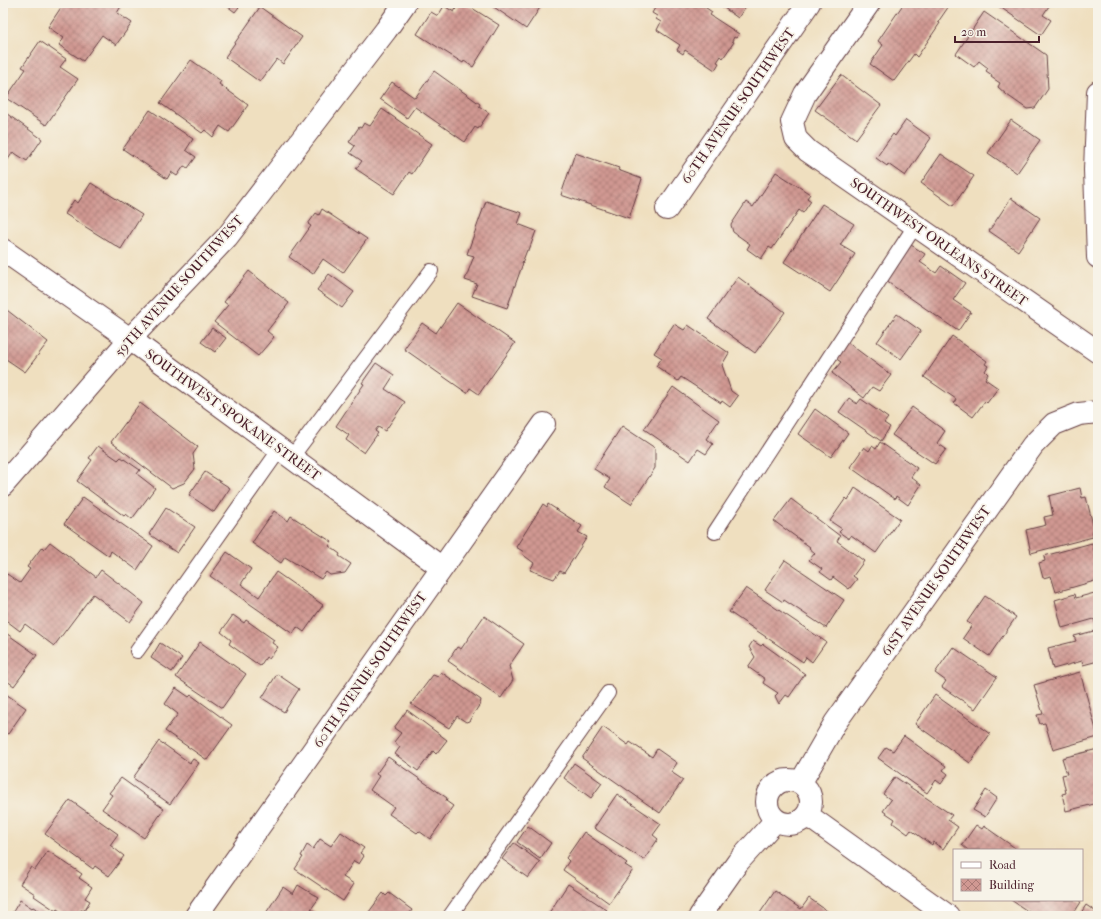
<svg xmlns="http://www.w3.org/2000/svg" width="1101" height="919" viewBox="0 0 1101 919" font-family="'IM FELL French Canon',serif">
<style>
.building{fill:url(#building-cross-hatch)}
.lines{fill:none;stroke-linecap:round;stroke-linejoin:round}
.service-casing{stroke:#633c41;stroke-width:16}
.minor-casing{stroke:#633c41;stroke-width:24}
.tertiary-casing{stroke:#633c41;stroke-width:24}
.secondary-casing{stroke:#633c41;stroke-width:24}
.service{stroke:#fff;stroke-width:14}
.minor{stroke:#fff;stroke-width:22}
.tertiary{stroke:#fff;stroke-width:22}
.secondary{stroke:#fff;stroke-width:22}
.labels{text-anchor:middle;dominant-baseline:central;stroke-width:3.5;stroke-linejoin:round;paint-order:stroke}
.street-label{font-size:14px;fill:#4a1f2b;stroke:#f7f3e8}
</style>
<defs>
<pattern id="building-cross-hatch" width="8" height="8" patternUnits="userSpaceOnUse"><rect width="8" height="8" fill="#d09892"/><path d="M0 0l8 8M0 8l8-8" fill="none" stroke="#ab7b77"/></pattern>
</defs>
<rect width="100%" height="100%" fill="#f7f3e8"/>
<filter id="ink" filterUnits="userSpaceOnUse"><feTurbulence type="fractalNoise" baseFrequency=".025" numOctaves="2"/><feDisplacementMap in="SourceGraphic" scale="8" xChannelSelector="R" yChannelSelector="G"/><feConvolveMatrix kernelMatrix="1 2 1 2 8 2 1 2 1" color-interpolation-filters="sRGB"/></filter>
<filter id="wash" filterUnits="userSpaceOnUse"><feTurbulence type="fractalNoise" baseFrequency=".012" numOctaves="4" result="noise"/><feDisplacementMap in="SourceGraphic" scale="16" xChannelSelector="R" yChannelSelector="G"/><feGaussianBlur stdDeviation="0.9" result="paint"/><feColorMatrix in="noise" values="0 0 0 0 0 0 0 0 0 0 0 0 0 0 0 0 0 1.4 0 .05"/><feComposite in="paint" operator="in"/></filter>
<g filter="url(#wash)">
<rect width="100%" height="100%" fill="#efdfbf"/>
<g id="blocks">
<path class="building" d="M64 3H123L117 13 132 23 116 45 102 35 83 61 59 45 64 38 48 27Z
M223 3H242L235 12Z
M301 3H312L308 8Z
M459 3H464L499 25 473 67 464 61 463 63 417 34 431 12 438 16 444 6 454 12Z
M488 3H543L526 29Z
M658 3H699L712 12 710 15 739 34 736 38 734 37 732 41 734 42 723 58 721 56 717 62 719 63 715 70 685 50 683 54 677 50 680 45 657 30 661 22 656 19 657 16 652 13Z
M722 3H748L738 18 720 5Z
M904 3H948L946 5 949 6 938 22 940 23 917 57 914 54 894 81 870 64 883 45 878 41Z
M994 3H1051L1043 15 1051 20 1041 35Z
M260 7 302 37 283 64 277 59 260 82 225 57Z
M984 12 1046 55 1048 89 1035 108 1027 109 1007 95 998 87 1000 83 991 77 992 75 986 71 988 68 979 61 974 67 956 54Z
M40 41 66 59 60 67 78 79 46 125 6 98 26 69 22 67Z
M191 60 221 81 219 84 248 105 229 132 220 126 213 137 205 130 202 133 160 103Z
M434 71 480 104 479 106 489 113 478 129 475 127 465 142 415 107 407 118 380 99 392 82 415 98Z
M841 75 881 105 856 139 815 110Z
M382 109 432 144 412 174 409 172 394 194 356 169 362 161 350 153 355 146 349 142 359 127 361 128 364 123 370 126Z
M150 110 193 139 186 150 196 157 188 168 184 166 177 176 171 172 167 179 123 149Z
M3 111 42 139 27 161 13 152 3 167Z
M906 120 931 138 905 176 888 164 887 166 876 158 893 134 895 136Z
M1011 120 1040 140 1017 173 988 153Z
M575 153 619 168 618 170 642 179 629 218 561 195Z
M941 154 974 176 953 206 921 183Z
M776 172 810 194 807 198 811 201 803 213 799 210 772 249 769 247 761 259 747 249 750 244 733 232 731 225 746 202 753 207Z
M91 183 142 215 121 249 65 214 74 200 78 203Z
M1011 198 1040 218 1018 251 989 231Z
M486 201 522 213 518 224 536 231 529 250H527L522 263H523L507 308 472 296 477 284 465 280 474 256 467 254Z
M822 204 854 224 840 245 855 254 830 292 784 262Z
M322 209 367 239 343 273 323 259 313 274 289 257 311 226 308 224 316 213 319 215Z
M911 245 925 254 920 262 936 273 941 266 965 283 953 300 971 312 958 331 886 281Z
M249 271 289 303 267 331 274 337 258 356 214 322 228 305 224 302Z
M329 274 354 292 342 308 317 290Z
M738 277 785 312 755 353 708 319Z
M457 303 515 343 479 394 470 388 467 393 404 349 422 323 436 333Z
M3 307 48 342 25 372 3 357Z
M897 314 921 331 901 359 877 342Z
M674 324 684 330 688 325 729 353 722 365 731 391 738 396 730 407 722 401 721 403 681 377 678 381 656 366 662 358 654 353Z
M212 328 226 338 215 352 201 342Z
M952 336 987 361 985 364 988 366 985 371 988 374 985 379 998 388 987 403 985 401 973 417 954 403 956 399 924 377Z
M847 342 891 375 879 391 872 387 864 398 832 373 841 362 835 358Z
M376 363 394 375 385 389 405 402 385 431 378 427 375 431 378 433 364 453 346 440 349 435 336 426 364 384 362 383Z
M673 387 719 420 706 439 713 444 706 454 698 449 690 461 644 429Z
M849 398 857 404 861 399 888 418 884 423 890 427 881 441 839 412Z
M140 403 198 447 193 454 195 469 184 483 172 488 111 442Z
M912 407 945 431 937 443 946 449 935 464 892 435Z
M815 409 848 433 831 457 798 434Z
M622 426 655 448V468L631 504 605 487 610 479 594 469Z
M880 442 917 468 911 477 921 485 908 505 896 496 895 499 850 467 864 447 869 451 872 446 876 449Z
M98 446 118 460 121 457 140 470 137 474 155 488 132 519 126 514 124 516 77 481 92 460 89 458Z
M205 472 230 488 214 512 189 495Z
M855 488 900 519 876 553 851 535 849 539 839 532 842 529 830 521 846 498 848 500Z
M1080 488 1082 498 1086 497 1094 529 1092 530 1093 537 1031 553 1026 530 1046 525 1044 517 1053 515 1049 496Z
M83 497 153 546 137 570 111 551 109 556 64 524Z
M791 499 840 536 837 541 864 561 853 576 857 579 849 589 833 577 831 580 820 572 822 569 809 560 815 553 809 548 810 547 774 521Z
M543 504 547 507 548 504 582 526 578 532 587 537 564 573 560 571 554 579 530 570 534 563 522 554 524 552 516 547Z
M166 508 195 527 177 553 149 534Z
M274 511 288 521 291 516 332 542 329 546 340 554 339 556 351 564 345 573 330 575 326 572 321 579 285 557 281 563 252 543Z
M50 542 96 577 101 570 144 603 130 622 93 594 54 646 25 624 20 631 3 618V579L7 574 20 583 30 569 27 567 42 547 44 549Z
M1092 543 1098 566V580L1056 592 1051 576 1043 578 1039 563 1045 561 1044 556Z
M227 552 251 569 241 584 259 597 276 572 323 605 304 632 297 627 293 634 210 576Z
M785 560 844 600 826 628 784 600 783 602 765 590Z
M746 588 826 642 812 662 806 657 803 662 729 612Z
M1098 592V624L1096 625 1094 619 1062 628 1055 600 1075 594 1076 598Z
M985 596 1016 617 989 656 963 638 972 625 967 622Z
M233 615 244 623 246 620 274 640 272 643 278 647 269 659 266 657 260 666 229 644 231 640 221 632Z
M484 616 524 644 509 666 513 680 501 698 448 661 457 647 461 649Z
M1098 630V661L1083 665 1082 661 1053 669 1048 648 1076 641 1074 636Z
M3 631 37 655 14 686 3 678Z
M753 641 761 646 763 644 805 674 789 697 786 695 779 704 775 696 778 693 763 683 765 679 748 667 755 657 749 647Z
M200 642 246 674 222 708 176 677Z
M160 643 182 658 172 672 151 658Z
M953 647 997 677 975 709 942 687 946 681 935 673Z
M441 672 481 700 480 704 469 721 466 722 457 716 449 728 411 704 433 675 438 677Z
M1080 672 1098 737 1053 750 1045 723 1040 724 1037 715 1043 714 1034 685Z
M277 674 299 689 284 712 262 698Z
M176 688 189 697 191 695 232 725 207 760 165 731 178 714 165 704Z
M3 692 26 708 8 734 3 731Z
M935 695 990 734 970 763 915 724Z
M407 710 447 740 436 754 433 751 418 771 395 754 400 747 394 742 401 733 394 728Z
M603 727 628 745 630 742 652 757 657 749 677 763 671 772 683 780 660 813 582 758Z
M904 736 946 766 943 770 948 774 941 784 936 780 927 793 878 758 886 747 893 751Z
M159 741 190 763 193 759 199 763 170 804 133 778Z
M1098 749V803L1066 811 1062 794 1066 793 1062 775 1067 774 1062 758Z
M388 757 447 798 446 801 453 806 430 839 419 831 417 833 389 814 394 807 370 790 379 776 376 774Z
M574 763 602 783 591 798 564 778Z
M895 777 952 815 948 820 958 827 943 849 933 842 932 845 911 830 908 834 893 823 895 819 883 811 891 800 883 794Z
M121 778 164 809 144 838 102 809 112 795 109 793Z
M986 790 997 798 985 817 973 810Z
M617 794 661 824 653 835 658 839 644 860 594 828Z
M70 800 118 834 110 845 124 856 109 876 95 866 93 869 45 834Z
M976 825 982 829 984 826 1018 850H968L962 845Z
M528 826 551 843 540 859 517 842Z
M341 832 364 848 360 853 364 856 359 864 354 861 343 877 354 884 343 901 295 869 303 857 301 856 307 845 313 849 320 839 331 846Z
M584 832 627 863 625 865 633 870 609 903 563 870 569 861 566 858Z
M514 843 540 862 528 878 502 859Z
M48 851 82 874 79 878 92 887 85 898 90 901 84 911 81 910 77 916H67L57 909 56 911 34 896 35 894 20 884 31 867 35 870Z
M568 884 607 910 604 914 607 916H547Z
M298 885 319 898 311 909 321 916H271L266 913 283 887 293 894Z
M775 891 801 909 809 898 834 916H758Z
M383 893 386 896 389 893 412 910 408 916H366Z
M20 900 32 908 33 907 49 916H12L11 915Z
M1011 900H1078L1081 902 1072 916H1035Z
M1086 905 1098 913V916H1079Z"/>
</g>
</g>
<g filter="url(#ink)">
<use href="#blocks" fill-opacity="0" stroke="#633c41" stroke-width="1"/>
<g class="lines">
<g class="service-casing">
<path id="service" d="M291 458 431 271
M715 532 915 226
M137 651 280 449
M450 916 608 693"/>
</g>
<g class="minor-casing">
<path id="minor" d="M405 3 386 30 227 237 130 339 442 568
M869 3 805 94 792 122 796 139 808 151 1098 352
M667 209 809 3
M767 802a22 22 0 1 1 44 0a22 22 0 1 1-44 0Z
M801 782 835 723 1033 445 1054 424 1079 414 1098 412
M807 815 948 916
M196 916 544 424
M700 916 738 862 776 820"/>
</g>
<g class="tertiary-casing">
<path id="tertiary" d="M3 250 130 339 3 485"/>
</g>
<g class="secondary-casing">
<path id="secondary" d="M1098 92 1095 170 1098 257"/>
</g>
<use href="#service" class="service"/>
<use href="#minor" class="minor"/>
<use href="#tertiary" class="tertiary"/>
<use href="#secondary" class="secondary"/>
</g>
</g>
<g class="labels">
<g class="street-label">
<text transform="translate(738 106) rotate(-55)">60TH AVENUE SOUTHWEST</text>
<text transform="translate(939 242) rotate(35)">SOUTHWEST ORLEANS STREET</text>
<text transform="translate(179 286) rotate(-48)">59TH AVENUE SOUTHWEST</text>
<text transform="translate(233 415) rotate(36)">SOUTHWEST SPOKANE STREET</text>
<text transform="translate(936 581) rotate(-55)">61ST AVENUE SOUTHWEST</text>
<text transform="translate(370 670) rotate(-55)">60TH AVENUE SOUTHWEST</text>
</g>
</g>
<rect width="1101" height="919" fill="none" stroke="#f7f3e8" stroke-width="16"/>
<rect x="953" y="849" width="130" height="52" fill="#f7f3e8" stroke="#b29e9c"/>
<rect x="961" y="862" width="20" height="6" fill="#ffffff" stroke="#b29e9c"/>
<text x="989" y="869" font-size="12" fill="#4a1f2b">Road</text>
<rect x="961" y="879" width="20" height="12" fill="url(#building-cross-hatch)" stroke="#b29e9c"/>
<text x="989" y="889" font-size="12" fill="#4a1f2b">Building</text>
<path d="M955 36v6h84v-6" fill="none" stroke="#4a1f2b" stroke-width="2"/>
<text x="961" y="36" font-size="12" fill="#4a1f2b" stroke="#f7f3e8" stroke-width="3" paint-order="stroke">20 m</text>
</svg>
